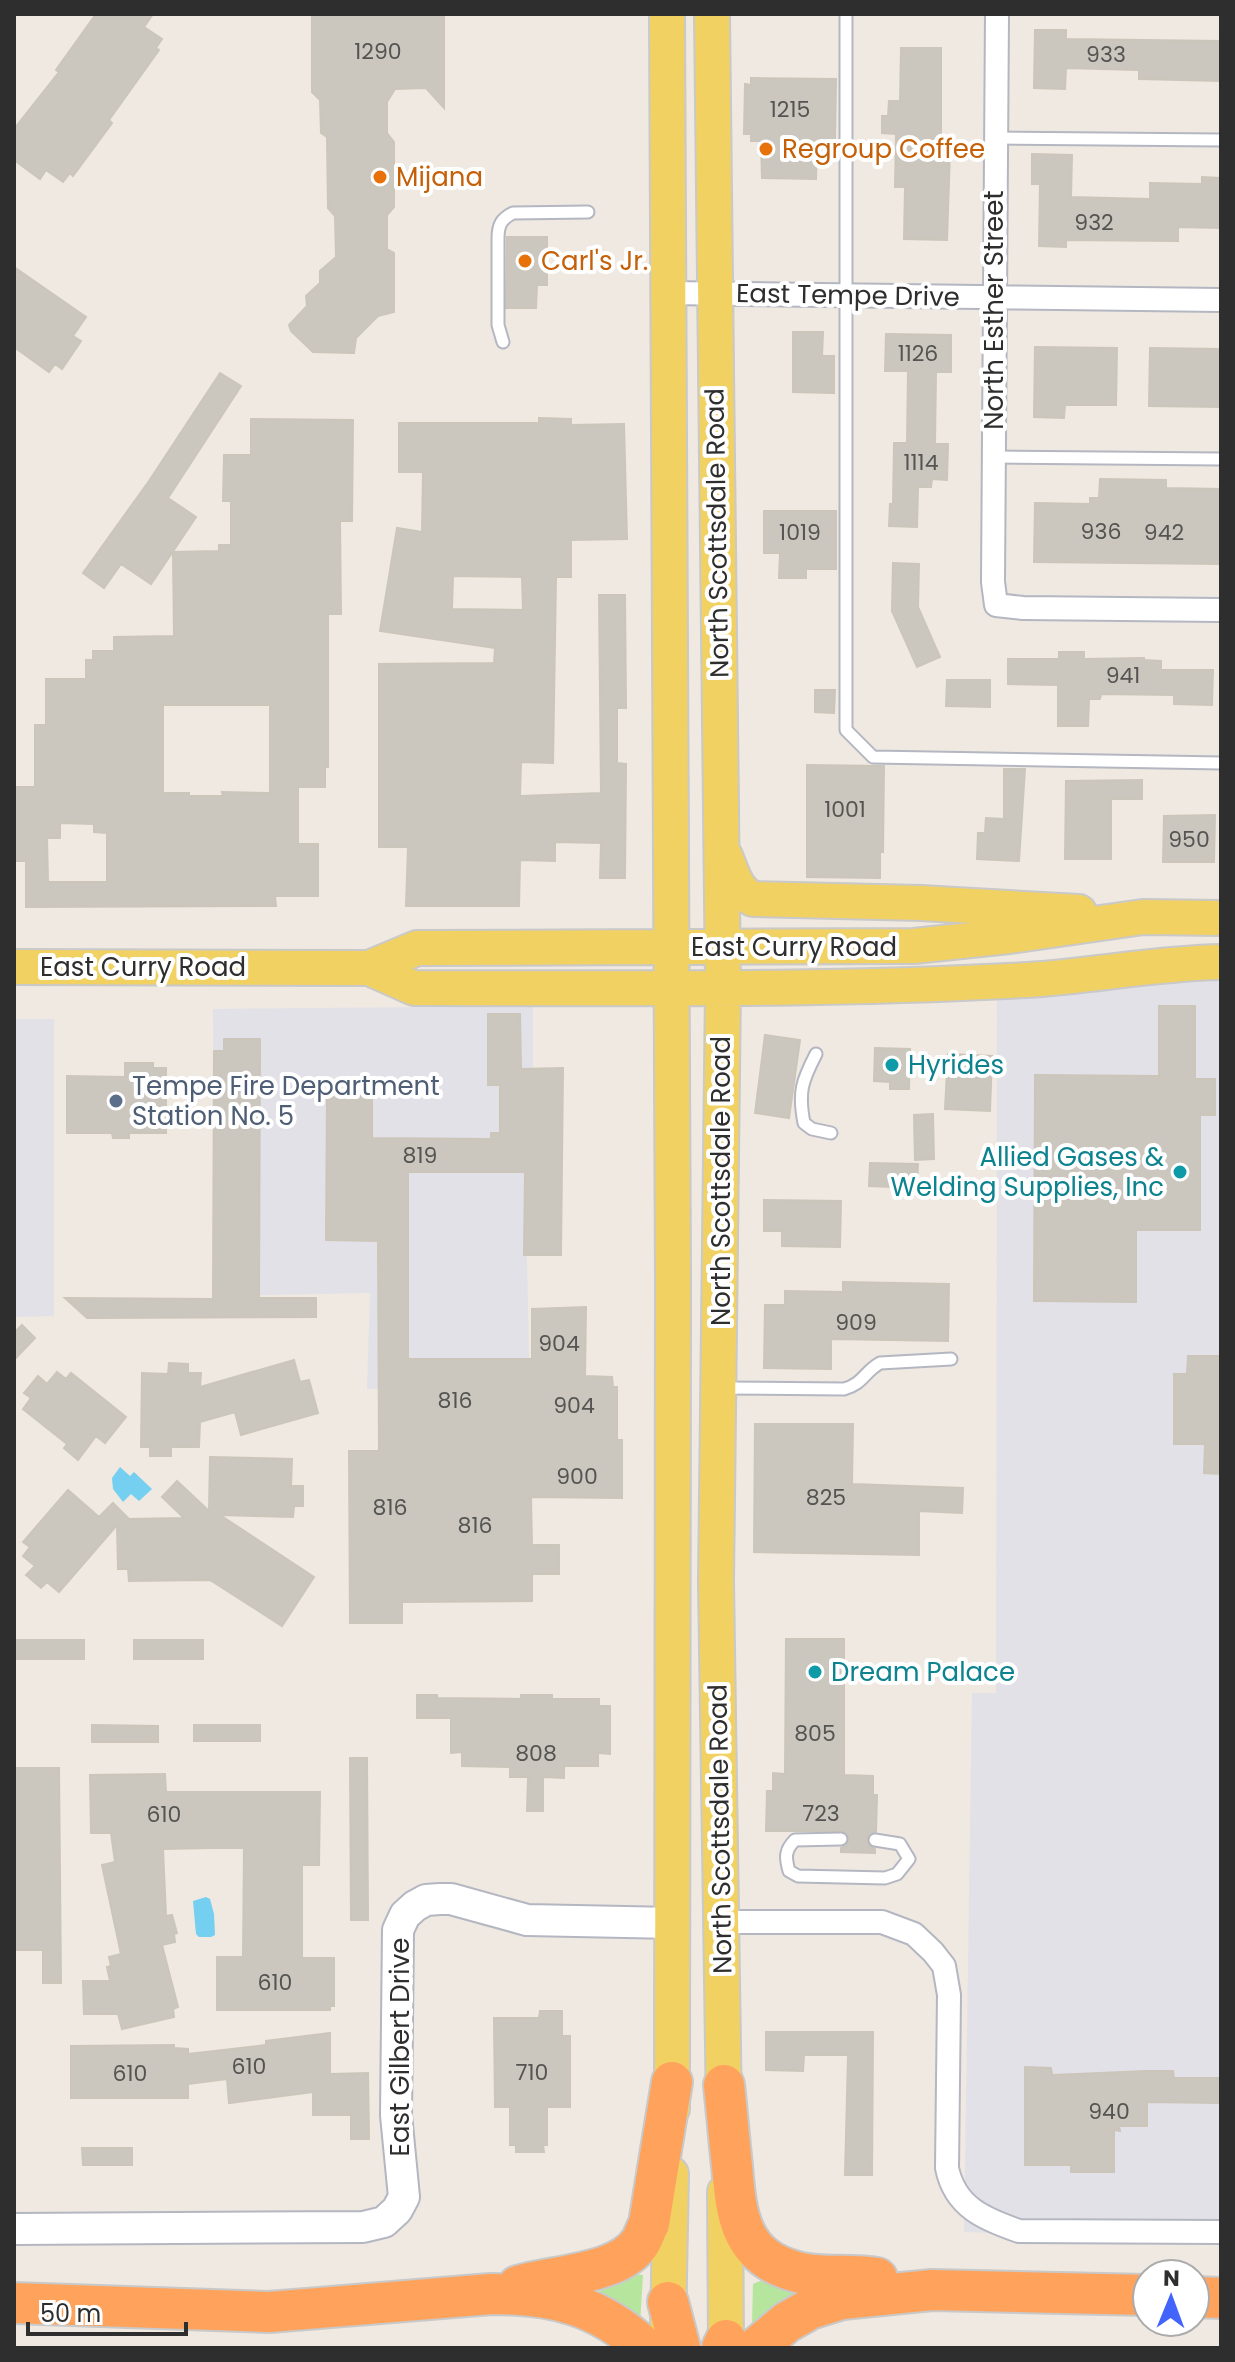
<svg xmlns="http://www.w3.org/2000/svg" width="1235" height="2362" viewBox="0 0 1235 2362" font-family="Poppins,sans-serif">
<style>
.industrial{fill:#e3e1e8}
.green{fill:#b6e59e}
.water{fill:#75cff0}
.building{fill:#cbc7bf;stroke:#cbc5ba;stroke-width:2;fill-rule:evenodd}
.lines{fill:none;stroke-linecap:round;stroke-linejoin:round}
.lane-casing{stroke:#b4b7c1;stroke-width:15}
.street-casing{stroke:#b4b7c1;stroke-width:26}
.secondary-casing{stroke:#b4b7c1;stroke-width:34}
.primary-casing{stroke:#c9c9c9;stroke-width:38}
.highway-casing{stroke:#c9c9c9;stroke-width:44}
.lane{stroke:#fff;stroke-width:11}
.street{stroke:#fff;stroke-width:22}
.secondary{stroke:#fff;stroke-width:30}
.primary{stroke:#f2d163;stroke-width:34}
.highway{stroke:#ffa35c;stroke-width:40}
.food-dot{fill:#e8710a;stroke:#fff;stroke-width:3}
.culture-dot{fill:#0f9aa8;stroke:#fff;stroke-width:3}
.service-dot{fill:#5c6f8a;stroke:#fff;stroke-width:3}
.labels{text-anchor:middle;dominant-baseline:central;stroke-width:8;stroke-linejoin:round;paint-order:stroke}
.number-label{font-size:22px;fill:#555452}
.food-label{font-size:26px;fill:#c56008;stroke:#fff;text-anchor:start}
.street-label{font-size:26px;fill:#2e2e2e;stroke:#fff}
.culture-label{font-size:26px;fill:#0d838f;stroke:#fff;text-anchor:start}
.service-label{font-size:26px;fill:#4e5e75;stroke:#fff;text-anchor:start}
</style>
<rect width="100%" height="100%" fill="#efe9e1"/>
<path class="industrial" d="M1221 979V2241L964 2232 972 1693H996L997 985Z
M533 1006V1137L524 1138 530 1389H367L370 1293 214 1296 213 1009Z
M14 1019H54V1316L14 1317Z"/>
<path class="green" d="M634 2274 643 2275 640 2324 594 2293 617 2285Z
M760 2281 782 2285H812L754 2329 752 2325 753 2284Z"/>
<path class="water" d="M120 1467 130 1476 134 1472 152 1489 139 1501 131 1494 123 1502 113 1489 112 1478Z
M206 1897 210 1899 214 1914 215 1935 211 1937H199L196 1934 193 1901Z"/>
<path class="building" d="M96 14H153L144 27 162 39 156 48 159 50 109 120 112 123 73 176 70 173 63 182 46 170 40 179 14 160V129L59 72 56 70Z
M312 14H444V108L426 88 395 89 387 102V133L394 142V207L387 215V249L394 253V312L378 316 356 338 354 353 313 352 291 331 289 325 307 306 306 296 320 283V271L336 257 335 216 328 208 327 137 321 133 320 100 312 92Z
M1035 30H1066V39L1221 41V81L1139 79V70L1066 68 1065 89 1034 88Z
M901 48H941V151H950L947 240 904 239 905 187H895L896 134 882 133V116H888L889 101H900Z
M751 78 836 79 835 142H817L816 179 762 178 761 141H751V134H744L745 84 751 85Z
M1032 154 1072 155 1071 197 1150 199V183L1202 184V177L1221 178V228L1178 227V241L1066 240V247L1039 246 1040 184H1032Z
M507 237H547V285H537L536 308H506Z
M14 267 86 317 73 336 81 341 62 369 55 364 49 372 14 347Z
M793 332H823L822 356H834V393L793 392Z
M886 334 951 335V372H936L935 444H948L947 480 932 479 931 487H918L917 527 889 526 890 504H893L894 443H907L908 371H885Z
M1035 347 1117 348 1116 405H1065L1064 418 1034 417Z
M1150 348 1221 349V407L1149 406Z
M220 373 241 386 168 498 196 517 151 584 121 564 104 588 83 573 149 481Z
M539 418 571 419V425L624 424 627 539 571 540V577H556L553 763 521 762 520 796 601 793 599 595H625L626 708H617V763L626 764 625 878H600L601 843 555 842V861L520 860 519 906H406L408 847H379V664L494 663 495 648 380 631 397 528 422 532 423 472H399V423H539ZM453 576 522 577 523 610 452 609Z
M251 419 353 420 352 521H340L341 614H328V767H325V787H298V844H318V896H275L276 906 26 907V861H15L14 787H35V725H46V679H86V660H93V651H114V637L174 636 173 552 219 551V545H231V501H223L224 455H251ZM163 705H270V793L222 792 223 796H189V793H163ZM60 823 94 824V832L107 833V882H48L47 838H60Z
M1100 479 1166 480V488L1221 489V564L1034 562 1035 503 1090 504V498H1099Z
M764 511H836V569H806V578H779L780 553H764Z
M893 563 919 564 918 607 940 657 917 667 892 611Z
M1059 652H1084V659L1144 658V660L1161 661V670H1213L1212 705 1174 704V695L1101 694 1100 699H1089L1088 726H1058V685L1008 684V659H1059Z
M947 680H990V707L946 706Z
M815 690H835L834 713 815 712Z
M807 765 884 766 883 852H880V878L807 877Z
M1004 769H1025L1019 861 977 859 978 833H985L986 818 1004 819Z
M1142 780V799H1111V859H1065L1066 781Z
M1215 815 1214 862H1163L1164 816Z
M1159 1006H1195V1079H1215V1115H1200V1230H1136V1302L1034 1301 1035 1075 1159 1076Z
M488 1014H520L521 1069 563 1068 561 1255H524L525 1172H408V1359H532V1309L586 1307 585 1376 612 1377 613 1387H617V1440H622V1498L531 1497 532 1545H559V1574H532V1601L402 1602V1623H350L349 1451H379L378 1241 326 1240 327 1096H372V1138L491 1139V1133H500V1085H488Z
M765 1035 800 1040 789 1118 755 1113Z
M224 1039H260L259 1298H316V1317L87 1318 65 1298 213 1299 214 1051H224Z
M875 1048 910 1049 909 1089H890V1082L874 1081Z
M948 1054 992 1056 990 1111 945 1109Z
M125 1063H153V1068H166V1133H129V1138H113L112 1133H67V1076L125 1077Z
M933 1114 934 1159 915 1160 914 1115Z
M870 1163 918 1164 917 1188 869 1186Z
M764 1200 841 1201 840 1247 782 1246V1231H764Z
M843 1282 949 1284 948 1341 831 1339V1369L764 1368 765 1305H785V1291L843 1292Z
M22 1325 35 1338 14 1360V1333Z
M1188 1356H1221V1474L1204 1473 1205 1444H1174V1374H1187Z
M294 1360 300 1382 309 1380 318 1413 241 1435 235 1412 200 1422 199 1447H171V1456H150V1447H141L142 1373 168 1374 169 1363 188 1364V1373H201L200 1387Z
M57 1372 66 1379 71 1373 126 1417 105 1443 96 1436 78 1460 64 1448 67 1444 23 1409 31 1398 24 1393 38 1376 47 1384Z
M755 1424H853L852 1484 963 1488 962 1513 919 1511V1555L754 1552Z
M210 1457 292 1459 291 1486H303V1506H294L293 1517 220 1515 314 1577 282 1626 210 1580 129 1581 128 1569H118L117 1525 59 1592 47 1582 41 1588 26 1575 35 1566 23 1556 30 1547 23 1542 68 1490 99 1517 113 1503 129 1519 184 1518 162 1497 177 1481 209 1511Z
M786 1639H844V1775L873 1776V1795H877L876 1832 869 1834 867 1839 869 1846 875 1849V1853L841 1852V1848L846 1846 849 1840 848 1834 842 1831H766L767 1791H773V1773L785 1774Z
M14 1640H84V1659H14Z
M134 1640H203V1659H134Z
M417 1695H437V1698L521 1699V1695H552V1699H599V1706H610V1754L598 1753V1766H564V1778L543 1777V1811H527L528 1777H510V1767L462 1766V1752L451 1753V1718H417Z
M92 1725 158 1726V1742H92Z
M194 1725H260V1741H194Z
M350 1758H367L368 1920H351Z
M14 1768H59L61 1983H43V1950H14Z
M165 1774 166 1792H320L319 1865H302V1958H334V2006H330V2010H217V1957H243L244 1848H210L163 1849 166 1916 172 1915 177 1933 174 1934 175 1942 162 1945 178 2007 173 2009 174 2017 122 2029 118 2014H84L83 1981H110L107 1967 111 1966 109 1957 121 1954 102 1865 115 1862 111 1833H91L90 1775Z
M540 2011H562V2036H570V2107H547V2145H543L544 2152H516V2145H510V2107H495L494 2018H539Z
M766 2032H873L872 2175H845L848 2055H804L803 2071 766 2070Z
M330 2033V2074L368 2073 369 2139H351V2115H313V2092L229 2103 227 2079 188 2084V2098H71V2046L174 2045V2048L188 2049V2054L266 2045V2041Z
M1025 2067 1051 2068 1052 2075 1147 2071H1173L1174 2078H1221V2097H1219V2103L1147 2102V2126H1119L1120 2131 1114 2130V2172H1071V2165H1025Z
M82 2148H132V2165H83Z"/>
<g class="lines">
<g class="lane-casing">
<path id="lane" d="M846 14V730L873 757 1221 763
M995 138 1221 140
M503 342 498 325V239C498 225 501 219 513 213L588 212
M994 457 1221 459
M816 1054C802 1081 798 1092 804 1123L812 1129 831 1133
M720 1388 844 1389C863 1384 864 1372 880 1363L951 1359
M841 1839 795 1840C785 1850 785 1857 789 1871L798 1876 885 1878 897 1874 909 1859 900 1844 875 1840"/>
</g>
<g class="street-casing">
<path id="street" d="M997 14 993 582 996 605 1023 608 1221 610
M667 293 1221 300
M721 1922H882L914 1934 933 1952 944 1966 949 1995 947 2168C955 2207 984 2219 1019 2231L1221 2232"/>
</g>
<g class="secondary-casing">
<path id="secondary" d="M14 2229 363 2227 384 2222 397 2210 404 2197 396 2115 398 1930 405 1915 415 1906 426 1900 440 1899H451L527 1920 674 1923"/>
</g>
<g class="primary-casing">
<path id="primary" d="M667 14 673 1279 672 2109
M712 14 723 987 716 1582 724 2112
M725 856C732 873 736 891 753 899L921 903 1079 912
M14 967 369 968 417 948 914 946 1009 936 1143 917 1221 918
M369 968 414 988C618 988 823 991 1027 980 1092 976 1156 963 1221 962
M725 2192 726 2348
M668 2329 671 2174"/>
</g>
<g class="highway-casing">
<path id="highway" d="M724 2085C727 2112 729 2139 732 2166 736 2216 740 2257 797 2272 823 2279 851 2273 877 2278
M518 2286C552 2275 621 2275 641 2241 644 2236 646 2229 649 2224L672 2082
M1195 2297 1221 2298
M668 2302 680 2348
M14 2303 269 2312 491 2294C553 2294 599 2305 645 2348
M722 2348 726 2340
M756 2348 787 2322 810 2309 842 2299 932 2290 1147 2295"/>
</g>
<use href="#lane" class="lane"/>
<use href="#street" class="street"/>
<use href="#secondary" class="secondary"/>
<use href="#primary" class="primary"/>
<use href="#highway" class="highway"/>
</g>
<g class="food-dot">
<circle cx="766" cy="149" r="8"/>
<circle cx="380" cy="177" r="8"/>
<circle cx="525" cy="261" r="8"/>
</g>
<g class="culture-dot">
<circle cx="892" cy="1065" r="8"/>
<circle cx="1180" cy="1172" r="8"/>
<circle cx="815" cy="1672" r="8"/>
</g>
<circle class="service-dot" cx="116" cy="1101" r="8"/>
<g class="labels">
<g class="number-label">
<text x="378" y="51">1290</text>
<text x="1106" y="54">933</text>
<text x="790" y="109">1215</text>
<text x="1094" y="222">932</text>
<text x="918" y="353">1126</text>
<text x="921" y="462">1114</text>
<text x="1101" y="531">936</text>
<text x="800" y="532">1019</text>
<text x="1164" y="532">942</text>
<text x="1123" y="675">941</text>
<text x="845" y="809">1001</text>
<text x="1189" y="839">950</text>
<text x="420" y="1155">819</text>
<text x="856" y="1322">909</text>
<text x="559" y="1343">904</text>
<text x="455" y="1400">816</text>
<text x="574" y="1405">904</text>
<text x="577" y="1476">900</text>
<text x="826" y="1497">825</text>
<text x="390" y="1507">816</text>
<text x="475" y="1525">816</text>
<text x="815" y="1733">805</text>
<text x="536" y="1753">808</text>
<text x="821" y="1813">723</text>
<text x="164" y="1814">610</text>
<text x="275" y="1982">610</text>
<text x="249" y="2066">610</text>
<text x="532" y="2072">710</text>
<text x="130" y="2073">610</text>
<text x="1109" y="2111">940</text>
</g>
<g class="food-label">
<text x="782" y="149">Regroup Coffee</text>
<text x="396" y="177">Mijana</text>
<text x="541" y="261">Carl's Jr.</text>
</g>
<g class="street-label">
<text transform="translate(848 295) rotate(1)">East Tempe Drive</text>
<text transform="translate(994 310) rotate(-90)">North Esther Street</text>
<text transform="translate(717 533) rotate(-91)">North Scottsdale Road</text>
<text x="794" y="947">East Curry Road</text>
<text x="143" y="967">East Curry Road</text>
<text transform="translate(721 1181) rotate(-90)">North Scottsdale Road</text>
<text transform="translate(720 1829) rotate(-91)">North Scottsdale Road</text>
<text transform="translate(400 2047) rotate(-90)">East Gilbert Drive</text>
</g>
<g class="culture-label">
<text x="908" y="1065">Hyrides</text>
<text x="1164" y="1157" text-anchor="end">Allied Gases &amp;<tspan x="1164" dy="30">Welding Supplies, Inc</tspan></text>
<text x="831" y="1672">Dream Palace</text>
</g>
<g class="service-label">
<text x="132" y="1086">Tempe Fire Department<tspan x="132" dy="30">Station No. 5</tspan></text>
</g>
</g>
<rect width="1235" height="2362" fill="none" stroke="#2e2e2e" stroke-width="32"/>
<g transform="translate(1171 2298) rotate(1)"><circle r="38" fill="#ffffff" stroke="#ababab" stroke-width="2"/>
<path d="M0-6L14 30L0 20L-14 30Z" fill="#4264fb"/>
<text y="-12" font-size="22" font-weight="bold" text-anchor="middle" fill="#2e2e2e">N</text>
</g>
<path d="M28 2322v12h158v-12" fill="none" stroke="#2e2e2e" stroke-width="4"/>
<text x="40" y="2322" font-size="24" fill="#2e2e2e" stroke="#ffffff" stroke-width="6" paint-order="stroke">50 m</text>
</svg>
